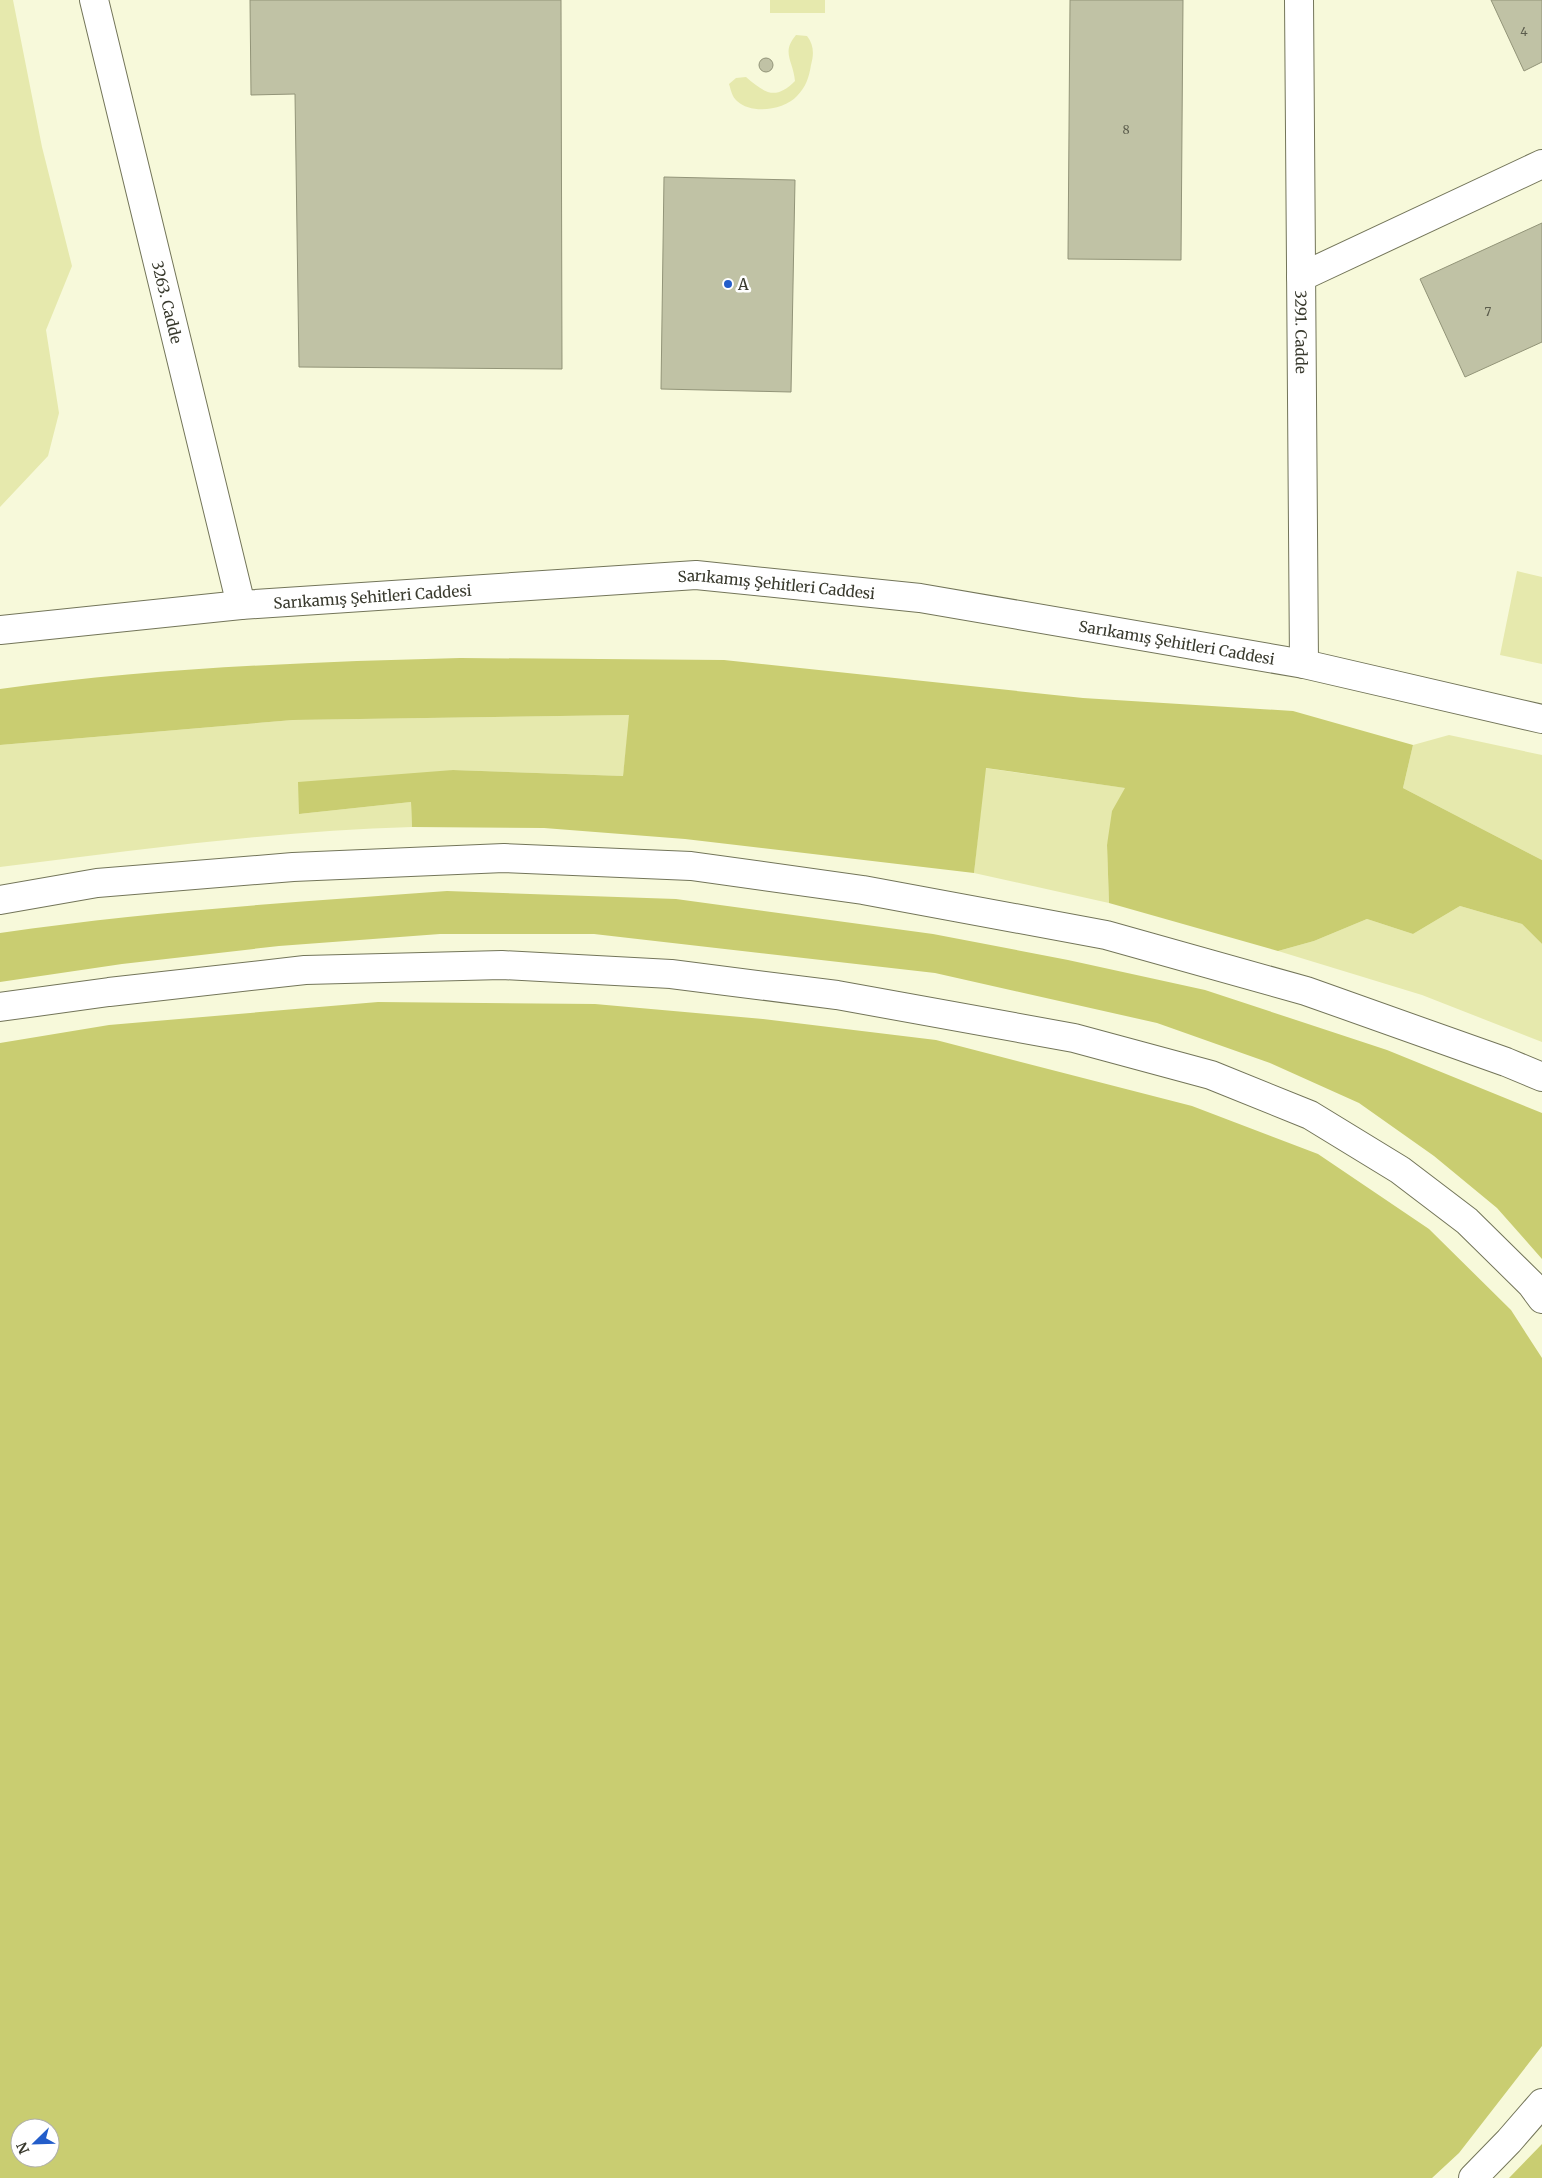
<svg xmlns="http://www.w3.org/2000/svg" width="1542" height="2178" viewBox="0 0 1542 2178" font-family="Merriweather,serif">
<style>
.green{fill:#e6e9ad}
.forest{fill:#c9cd71;fill-rule:evenodd}
.building{fill:#c0c2a5;stroke:#929478}
.lines{fill:none;stroke-linecap:round;stroke-linejoin:round}
.minor-casing{stroke:#737559;stroke-width:30}
.motorway-casing{stroke:#737559;stroke-width:30}
.minor{stroke:#fff;stroke-width:28}
.motorway{stroke:#fff;stroke-width:28}
.poi-dot{fill:#235dca;stroke:#fff;stroke-width:2}
.labels{text-anchor:middle;dominant-baseline:central;stroke-width:5;stroke-linejoin:round;paint-order:stroke}
.number-label{font-size:12px;fill:#5b5c4c}
.poi-label{font-size:15px;fill:#393a2e;stroke:#fff;text-anchor:start}
.street-label{font-size:15px;fill:#393a2e;stroke:#fff}
</style>
<rect width="100%" height="100%" fill="#f7f9da"/>
<path class="green" d="M0 0H13L42 147 72 266 46 330 59 413 48 456 0 507Z
M770 0H825V13H770Z
M796 35 807 36C814 45 814 54 811 65 809 77 806 87 797 96 784 110 752 115 737 101 732 97 731 90 729 84L736 78 746 77C765 93 775 101 795 81 793 60 781 53 796 35Z
M1517 571 1542 577V664L1500 655Z
M630 715 623 776 453 770 299 814 411 802 412 827C274 831 137 850 0 867V745L293 720Z
M1449 735 1542 755V860L1403 788 1413 745Z
M985 768 1126 788 1107 845 1109 903 974 873Z
M1460 906 1522 924 1542 944V1042L1422 995 1278 951 1314 941 1367 919 1413 934Z"/>
<path class="forest" d="M460 658 724 660 1083 698 1293 711 1413 745 1403 788 1542 860V944L1522 924 1460 906 1413 934 1367 919 1314 941 1278 951 1109 903 1107 845 1112 811 1125 788 986 768 974 873 685 839 544 828 412 827 411 802 299 814 298 782 453 770 623 776 629 715 293 720 0 745V689C152 668 306 662 460 658Z
M447 891 676 899 933 934 1068 960 1205 990 1387 1050 1542 1113V1259L1497 1208 1434 1156 1359 1103 1270 1063 1157 1023 935 973 594 934H440L279 946 122 964 0 982V933C148 911 298 902 447 891Z
M378 1002 595 1004 763 1019 936 1040 1192 1106 1318 1154 1429 1229 1511 1310 1542 1358V2046L1459 2153 1432 2178H0V1043L109 1025ZM20 2128H50V2158H20Z
M1542 2144V2178H1509Z"/>
<path class="building" d="M250 0H561L562 369 299 367 295 94 251 95Z
M1070 0H1183L1181 260 1068 259Z
M1491 0H1542V62L1524 71Z
M759 65a7 7 0 1 1 14 0a7 7 0 1 1-14 0Z
M664 177 795 180 791 392 661 389Z
M1542 223V342L1465 377 1420 279Z"/>
<g class="lines">
<g class="minor-casing">
<g id="minor">
<path id="s1" d="M94 0 241 605"/>
<path id="s2" d="M1299 0 1304 664"/>
<path d="M1301 277 1542 164"/>
<path id="s3" d="M0 630 241 605 696 575 920 598 1304 664 1542 719"/>
</g>
</g>
<g class="motorway-casing">
<path id="motorway" d="M0 900 97 883 293 867 504 858 691 866 863 890 1106 935 1306 991 1506 1062 1542 1077
M0 1007 109 992 305 970 502 965 671 974 837 995 1074 1038 1211 1075 1310 1115 1400 1170 1467 1221 1531 1284 1542 1299
M1473 2178 1509 2141 1542 2103"/>
</g>
<use href="#minor" class="minor"/>
<use href="#motorway" class="motorway"/>
</g>
<circle class="poi-dot" cx="728" cy="284" r="5"/>
<g class="labels">
<g class="number-label">
<text x="1524" y="31">4</text>
<text x="1126" y="129">8</text>
<text x="1488" y="311">7</text>
</g>
<g class="poi-label">
<text x="738" y="284">A</text>
</g>
<g class="street-label">
<text stroke="none"><textPath href="#s1" startOffset="311">3263. Cadde</textPath></text>
<text stroke="none"><textPath href="#s2" startOffset="332">3291. Cadde</textPath></text>
<text stroke="none"><textPath href="#s3" startOffset="779">Sarıkamış Şehitleri Caddesi</textPath></text>
<text stroke="none"><textPath href="#s3" startOffset="374">Sarıkamış Şehitleri Caddesi</textPath></text>
<text stroke="none"><textPath href="#s3" startOffset="1184">Sarıkamış Şehitleri Caddesi</textPath></text>
</g>
</g>
<g transform="translate(35 2143) rotate(247)"><circle r="24" fill="#ffffff" stroke="#b0b0ab"/>
<path d="M0-4L9 19L0 12L-9 19Z" fill="#235dca"/>
<text y="-8" font-size="14" font-weight="bold" text-anchor="middle" fill="#393a2e">N</text>
</g>
</svg>
